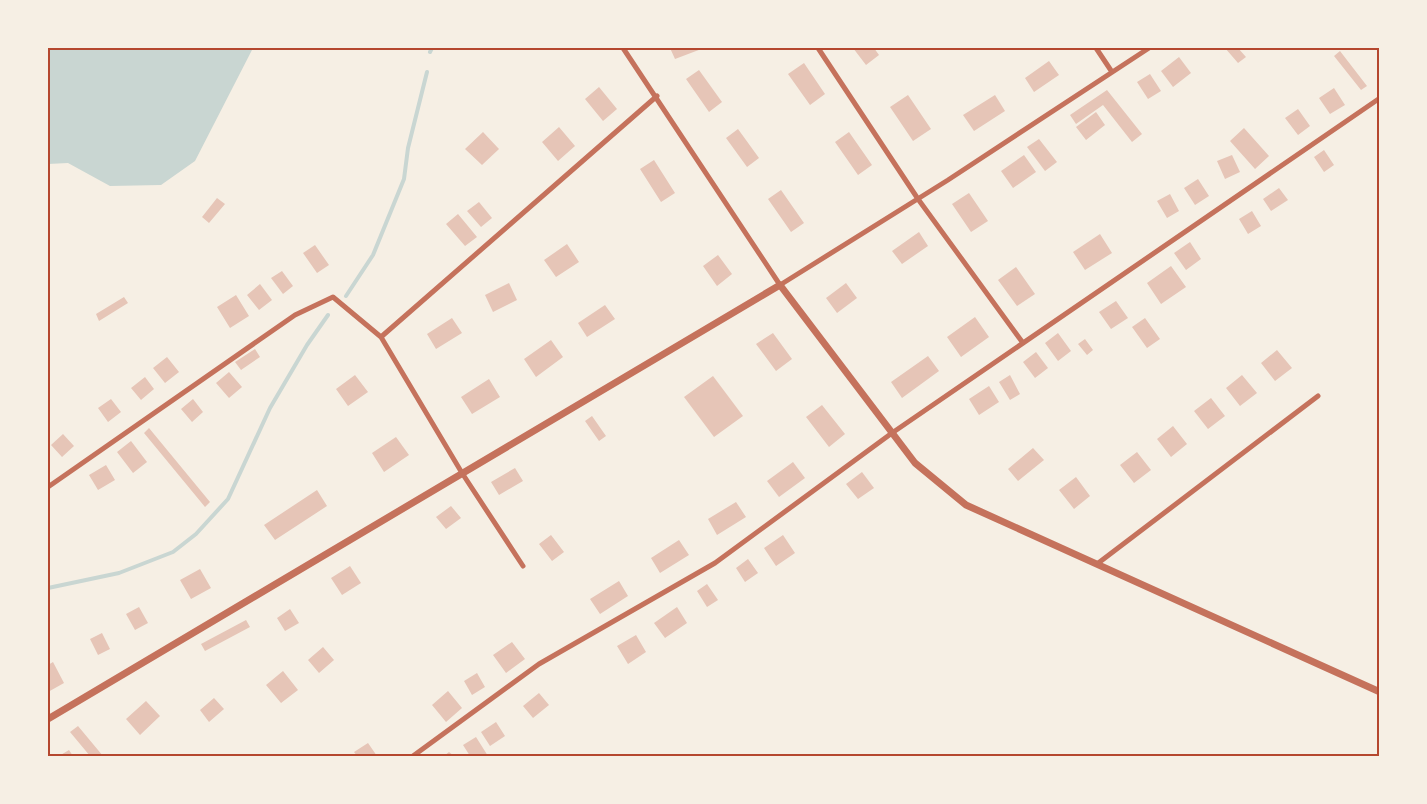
<svg xmlns="http://www.w3.org/2000/svg" width="1427" height="804" viewBox="0 0 1427 804" font-family="'DejaVu Sans',sans-serif">
<style>
.water{fill:#c9d6d2}
.lines{fill:none;stroke-linecap:round;stroke-linejoin:round}
.stream{stroke:#c9d6d2;stroke-width:4}
.building{fill:#e6c5b7}
.minor{stroke:#c5725c;stroke-width:5}
.tertiary{stroke:#c5725c;stroke-width:7}
.neatline{fill:none;stroke:#b5482f;stroke-width:2}
</style>
<rect width="100%" height="100%" fill="#f6efe4"/>
<path class="water" d="M48 48H253L195 161 161 185 110 186 68 163 48 164Z"/>
<g class="lines">
<path class="stream" d="M430 52 432 48
M346 296 373 255 404 179 408 148 427 72
M48 588 119 573 173 552 196 534 228 499 270 408 307 345 328 315"/>
</g>
<path class="building" d="M670 48H704L675 59Z
M853 48H874L879 55 866 65Z
M1225 48H1238L1246 57 1238 63Z
M1340 51 1367 86 1361 90 1334 56Z
M1179 57 1191 73 1173 87 1161 71Z
M1049 61 1059 75 1034 92 1025 78Z
M804 63 825 94 810 105 788 74Z
M699 70 722 102 709 112 686 79Z
M1150 74 1161 91 1148 99 1137 82Z
M599 87 617 109 603 121 585 99Z
M1334 88 1345 105 1330 114 1319 98Z
M1107 90 1142 134 1132 142 1103 105 1076 124 1070 115Z
M908 95 931 129 913 141 890 107Z
M995 95 1005 111 974 131 963 115Z
M1298 109 1310 126 1298 135 1285 118Z
M1096 112 1105 125 1086 140 1076 127Z
M559 127 575 146 558 161 542 142Z
M1244 128 1269 156 1255 169 1230 141Z
M738 129 759 158 747 167 726 138Z
M483 132 499 149 482 165 465 149Z
M849 132 872 165 858 175 835 142Z
M1039 139 1057 162 1045 171 1027 147Z
M1324 150 1334 165 1324 172 1314 157Z
M1024 155 1036 172 1013 188 1001 171Z
M1232 155 1240 172 1225 179 1217 161Z
M654 160 675 193 661 202 640 169Z
M1198 179 1209 196 1195 205 1184 188Z
M1279 188 1288 200 1271 211 1263 199Z
M781 190 804 223 791 232 768 199Z
M969 193 988 221 971 232 952 204Z
M1170 194 1179 211 1167 218 1157 201Z
M217 198 225 204 209 223 202 217Z
M479 202 492 218 481 227 467 211Z
M1252 211 1261 226 1248 234 1239 219Z
M458 214 477 237 465 246 446 224Z
M919 232 928 246 902 264 892 251Z
M1100 234 1112 253 1085 270 1073 252Z
M1190 242 1201 259 1186 270 1174 253Z
M567 244 579 262 556 277 544 260Z
M315 245 329 265 317 273 303 253Z
M718 255 732 274 717 286 703 266Z
M1171 266 1186 287 1161 304 1147 283Z
M1016 267 1035 294 1017 306 998 280Z
M282 271 293 286 283 294 271 278Z
M509 283 517 300 493 312 485 295Z
M846 283 857 298 837 313 826 298Z
M260 284 272 300 259 310 247 295Z
M236 295 249 316 230 328 217 307Z
M124 297 128 303 99 321 96 314Z
M1116 301 1128 318 1111 329 1099 312Z
M605 305 615 319 587 337 578 323Z
M975 317 989 337 961 357 947 337Z
M452 318 462 333 436 349 427 334Z
M1145 318 1160 339 1147 348 1132 327Z
M773 333 792 359 776 371 756 344Z
M1058 333 1071 351 1058 361 1045 343Z
M1085 339 1093 350 1087 355 1078 344Z
M551 340 563 357 536 377 524 359Z
M255 349 260 357 241 370 235 362Z
M1277 350 1292 368 1275 381 1261 363Z
M1036 352 1048 368 1035 378 1023 362Z
M928 356 939 371 902 398 891 382Z
M167 357 179 372 165 383 153 368Z
M229 372 242 387 229 398 216 383Z
M355 375 368 392 348 406 336 389Z
M1010 375 1020 394 1010 400 999 382Z
M1242 375 1257 393 1240 406 1226 388Z
M713 376 743 416 714 437 684 397Z
M145 377 154 389 141 400 131 388Z
M489 379 500 397 472 414 461 397Z
M989 386 999 402 979 415 969 399Z
M1211 398 1225 416 1208 429 1194 411Z
M111 399 121 412 108 422 98 408Z
M193 399 203 412 192 422 181 409Z
M822 405 845 434 829 447 806 417Z
M592 416 606 436 599 441 585 421Z
M1173 426 1187 444 1171 457 1157 439Z
M149 428 210 502 205 507 144 433Z
M63 434 74 446 62 457 51 445Z
M396 437 409 455 384 472 372 453Z
M131 441 147 462 133 473 117 452Z
M1033 448 1044 460 1018 481 1008 469Z
M1137 452 1151 470 1134 483 1120 465Z
M793 462 805 478 779 497 767 481Z
M106 465 115 480 98 490 89 475Z
M515 468 523 481 499 495 491 482Z
M862 472 874 488 858 499 846 484Z
M1076 477 1090 496 1074 509 1059 490Z
M317 490 327 506 275 540 264 525Z
M736 502 746 517 717 535 708 519Z
M451 506 461 518 446 529 436 517Z
M551 535 564 552 552 561 539 544Z
M783 535 795 553 776 566 764 548Z
M679 540 689 555 660 573 651 558Z
M748 559 758 573 745 582 736 568Z
M350 566 361 583 342 595 331 578Z
M200 569 211 588 191 599 180 580Z
M619 581 628 596 600 614 590 599Z
M707 584 718 600 707 607 697 591Z
M139 607 148 623 135 630 126 614Z
M677 607 687 623 665 638 654 623Z
M290 609 299 623 285 631 277 618Z
M246 620 250 627 205 651 201 644Z
M102 633 110 649 98 655 90 639Z
M636 635 646 652 628 664 617 646Z
M512 642 525 659 506 673 493 655Z
M323 647 334 660 319 673 308 660Z
M53 662 64 683 48 692V665Z
M283 671 298 690 281 703 266 685Z
M477 673 485 687 472 695 464 681Z
M448 691 462 708 446 722 432 705Z
M539 693 549 705 533 718 523 706Z
M214 698 224 709 209 722 200 710Z
M146 701 160 716 140 735 126 719Z
M496 722 505 736 490 746 481 732Z
M78 726 103 756H90L70 732Z
M476 737 488 756H470L463 745Z
M368 743 377 756H357L354 752Z
M69 750 73 756H59Z
M449 752 454 756H444Z"/>
<g class="lines">
<path class="minor" d="M623 48 780 285 948 180 1149 48
M818 48 918 199 1023 343
M1096 48 1112 72
M381 337 657 96
M48 487 295 315 333 297 381 337 462 473 523 566
M1097 564 1318 396
M413 756 539 664 715 563 892 433 1380 98"/>
<path class="tertiary" d="M48 719 780 285 915 463 966 505 1380 692"/>
</g>
<rect width="1427" height="804" fill="none" stroke="#f6efe4" stroke-width="98"/>
<rect x="49" y="49" width="1329" height="706" class="neatline"/>
</svg>
